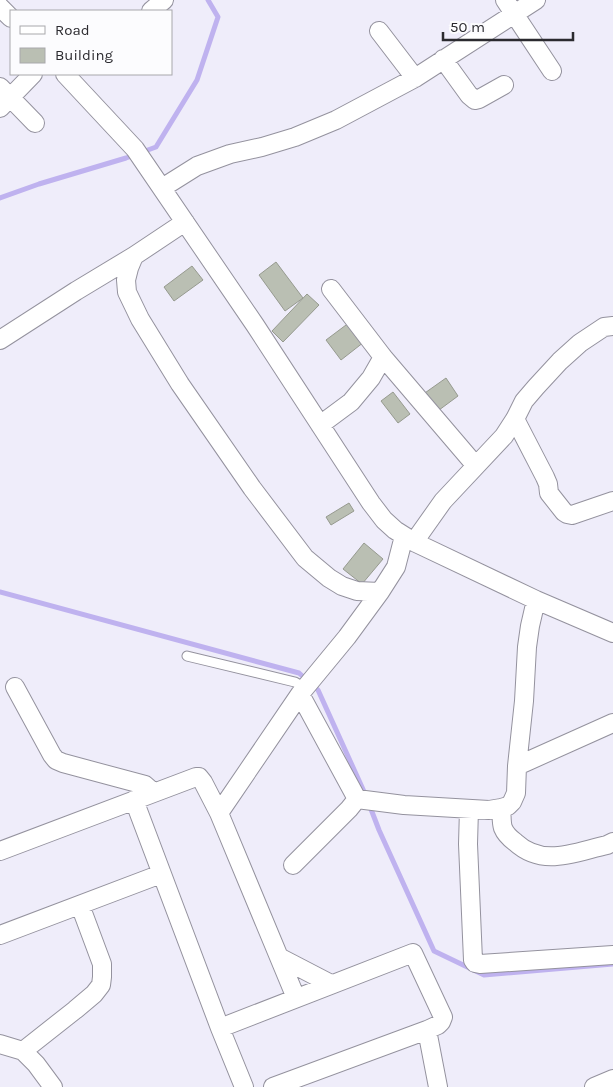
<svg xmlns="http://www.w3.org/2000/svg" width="613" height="1087" viewBox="0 0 613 1087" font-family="Karla,sans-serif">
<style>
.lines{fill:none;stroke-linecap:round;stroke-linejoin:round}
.stream{stroke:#bfb2ef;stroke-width:5}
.building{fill:#babfb3;stroke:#969a8f}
.lane-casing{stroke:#94929e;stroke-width:11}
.street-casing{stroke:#94929e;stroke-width:20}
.lane{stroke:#fff;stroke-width:9}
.street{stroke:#fff;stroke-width:18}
</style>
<rect width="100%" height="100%" fill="#efedfa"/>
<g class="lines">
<path class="stream" d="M0 198 39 184 126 158 156 147 197 80 218 17 208 0
M0 592 299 673 318 690 366 796
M369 804 379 830 434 951 484 975 613 964"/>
</g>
<path class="building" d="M276 262 303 298 285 311 259 275Z
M192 266 203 280 174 301 164 287Z
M307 294 319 305 283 342 272 331Z
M350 322 364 342 341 360 326 340Z
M446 378 458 396 435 413 422 395Z
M393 392 410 414 398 423 381 401Z
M349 503 354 511 331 525 326 517Z
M364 543 383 559 362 584 343 569Z"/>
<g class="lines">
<g class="lane-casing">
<path id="lane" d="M187 656 295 682 305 688"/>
</g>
<g class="street-casing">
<path id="street" d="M505 0 552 71
M0 7 11 18
M151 11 164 0
M379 31 415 78
M443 59 469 95 475 100 479 99 504 85
M65 74 135 149 255 325 371 503 384 520 395 530 414 542 536 600 613 633
M0 87 35 123
M0 108 33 74
M162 188 197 166 230 154 262 147 295 137 336 120 415 78 536 0
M185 222 134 256 129 268 126 280 127 292 140 319 180 384 252 488 305 558 329 578 342 586 357 591 380 592
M331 289 383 357 476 466
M0 340 76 291 134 256
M515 419 545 477 548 484 549 493 564 512 567 514 572 515 613 501
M320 425 351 402 371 378 383 357
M414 542 443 501 504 436 515 419 524 401 536 387 560 361 580 343 604 327 613 326
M15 687 52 755 56 760 63 763 145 785 153 792
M300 694 357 799
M517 766 613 723
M357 799 404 805 489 810 501 808 508 806 512 802 516 793 517 766 524 701 527 647 530 626 536 600
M134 800 220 1028 244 1087
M501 808C502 814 501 822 503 828 505 833 511 839 515 842 543 868 575 852 607 845L613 842
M469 809 468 844 473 960 475 963 480 964 613 955
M219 813 300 694 347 637 380 592 396 567 404 536
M0 851 196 777H199L203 782 219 813 296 998
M293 865 349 809 357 799
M0 935 161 874
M279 957 331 984
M220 1028 413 953 443 1017 441 1022 438 1025 427 1030 273 1087
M427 1030 438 1087
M0 1044 23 1051 36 1064 53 1087
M23 1051 75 1010 94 994 101 985 102 977V964L80 905
M594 1087 613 1079"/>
</g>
<use href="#lane" class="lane"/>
<use href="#street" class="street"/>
</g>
<rect x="10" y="10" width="162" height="65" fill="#fcfcfe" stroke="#a8a8ab"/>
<rect x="20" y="26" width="25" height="8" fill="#ffffff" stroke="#a8a8ab"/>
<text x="55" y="35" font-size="15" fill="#2b2a2f">Road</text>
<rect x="20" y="48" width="25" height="15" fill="#babfb3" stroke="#a8a8ab"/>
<text x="55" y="60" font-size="15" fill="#2b2a2f">Building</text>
<path d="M443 32v8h130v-8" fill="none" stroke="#2b2a2f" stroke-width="2.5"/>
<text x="450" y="32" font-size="15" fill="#2b2a2f" stroke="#fcfcfe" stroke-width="4" paint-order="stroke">50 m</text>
</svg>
